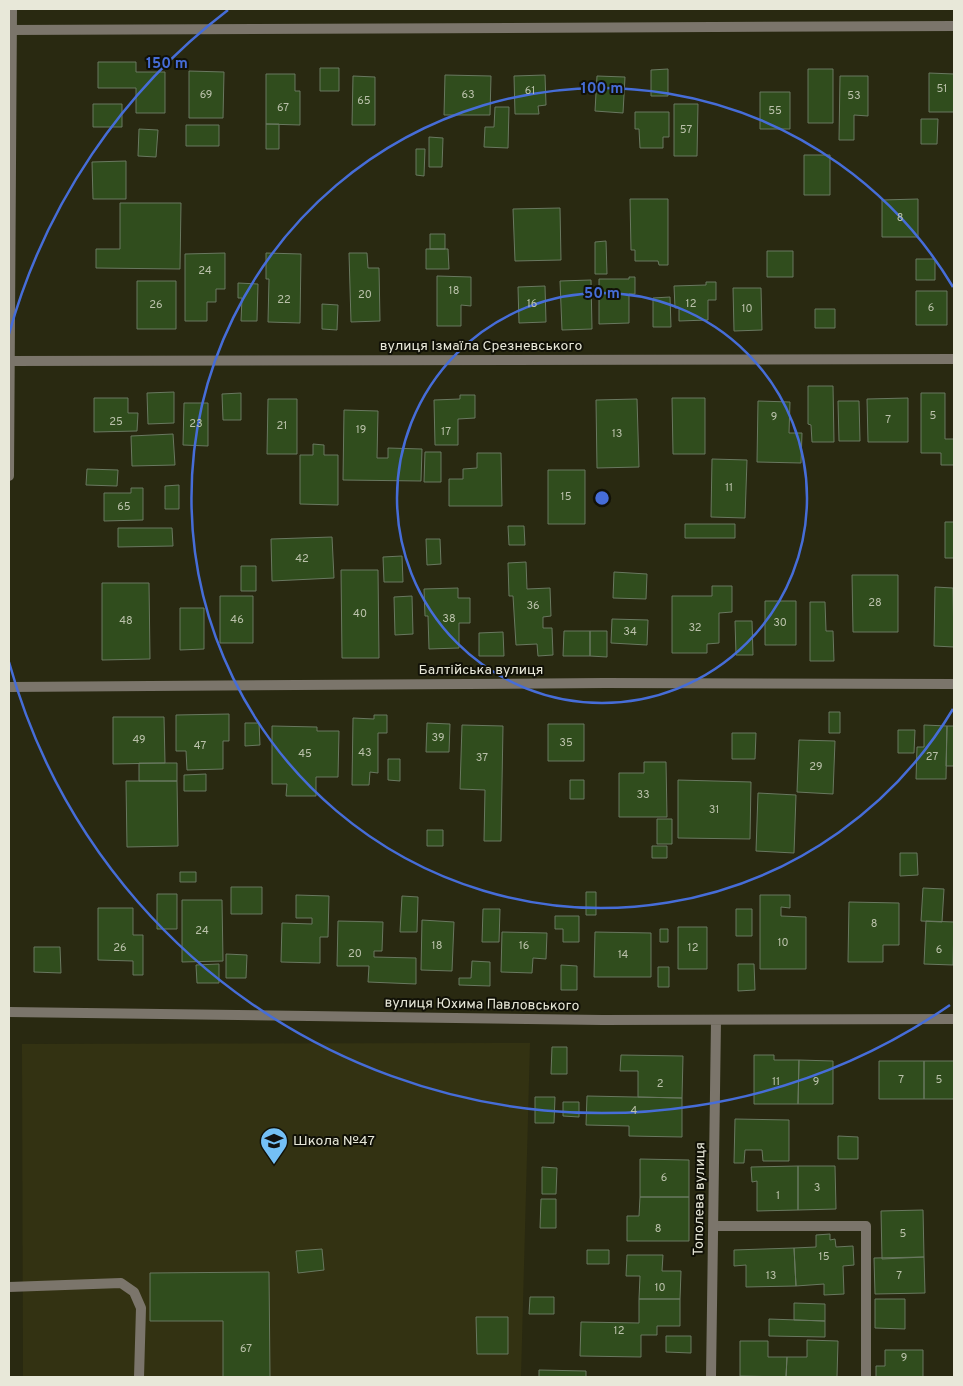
<svg xmlns="http://www.w3.org/2000/svg" width="963" height="1386" viewBox="0 0 963 1386" font-family="Overpass,sans-serif">
<style>
.built{fill:#333212}
.building{fill:#304d1d;stroke:#697860}
.lines{fill:none;stroke-linecap:round;stroke-linejoin:round}
.service{stroke:#7b756b;stroke-width:10}
.minor{stroke:#7b756b;stroke-width:10}
.tertiary{stroke:#7b756b;stroke-width:10}
.ring{fill:none;stroke:#466dd8;stroke-width:2.5}
.labels{text-anchor:middle;dominant-baseline:central;stroke-width:4;stroke-linejoin:round;paint-order:stroke}
.number-label{font-size:11px;fill:#bac1aa}
.street-label{font-size:14px;fill:#e8e8d9;stroke:#111107}
.poi-label{font-size:14px;fill:#e8e8d9;stroke:#111107;text-anchor:start}
.centre{fill:#466dd8;stroke:#111107;stroke-width:2.5}
.ring-label{font-size:15px;text-anchor:middle;font-weight:bold;fill:#466dd8;stroke:#111107;stroke-width:4;stroke-linejoin:round;paint-order:stroke}
</style>
<rect width="100%" height="100%" fill="#292911"/>
<path class="built" d="M530 1043 521 1377H23L22 1044Z"/>
<path class="building" d="M98 62H136V72H165V113H136V88H98Z
M320 68H339V91H320Z
M668 69V96H651V70Z
M808 69H833V123H808Z
M189 71 224 72 223 118H189Z
M929 73 954 74V112H929Z
M266 74H295V91H300V125L266 124Z
M445 75 491 76 490 115H444Z
M545 75 546 105 538 106 539 114H515L514 76Z
M353 76 375 77V125H352Z
M597 76 625 77 623 113 595 111Z
M840 76H868V116L854 115V140H839Z
M760 92H790V129H760Z
M93 104H122V127H93Z
M674 104H698L697 156H674Z
M495 107H509L508 148 484 147 485 127H494Z
M635 112H669V137H663V148H640L639 129H635Z
M921 119H938L937 144H921Z
M266 124H279V149H266Z
M186 125H219V146H186Z
M139 129 158 130 156 157 138 156Z
M429 137 443 138 442 167H429Z
M416 149H425L424 176 416 175Z
M804 155H830V195H804Z
M126 161V199H93L92 162Z
M630 199H668V265H659L658 261H635V250H631Z
M918 199V237H882V200Z
M120 203H181L180 269 96 268V249H120Z
M560 208 561 260 515 261 513 209Z
M430 234H445V249H430Z
M606 241 607 274H595V242Z
M426 249H448L449 269H426Z
M767 251H793V277H767Z
M225 253V289H216V302H207V321H185V254Z
M266 253 301 254 300 323 268 322 269 279H266Z
M349 253H367L368 268H379L380 321 351 322Z
M916 259H935V280H916Z
M437 276 471 277V306L461 305V326H437Z
M629 277H635V294H629V323L599 324V279H629Z
M591 280 592 329 562 330 560 281Z
M137 281H176V329H137Z
M706 282H716V300H708V320L679 321V308H675L674 286 706 285Z
M238 283 258 284 257 321H241L242 298H238Z
M545 286 546 322 519 323 518 287Z
M733 288H761L762 330 734 331Z
M916 291H947V325H916Z
M670 297 671 327H653V298Z
M322 304 338 305 337 330 322 329Z
M815 309H835V328H815Z
M808 386H833L834 442H812L811 425 808 424Z
M174 392V423L148 424 147 393Z
M241 393V420H223L222 394Z
M921 393H945V439H954V465H941V453H921Z
M460 395H475V418L458 419V445H435L434 400 460 399Z
M94 398H128V413H138L137 431 94 432Z
M672 398H705V454H673Z
M908 398V442H868L867 399Z
M268 399H297V454H267Z
M637 399 639 467 597 468 596 400Z
M758 401 790 402 789 433H802L801 463 757 462Z
M838 401H859L860 441H839Z
M184 403H208V446L183 445Z
M344 410 378 411 377 458H388V448L422 449 421 481 343 480Z
M173 434 175 465 132 466 131 436Z
M313 444 324 445V455H338V505L300 504V455H313Z
M425 452H441V482H424Z
M477 453H501L502 506H449V479H463V469L477 468Z
M712 459 747 460 745 518 711 517Z
M87 469 118 470 117 486 86 485Z
M548 470H585V524H548Z
M179 485V509H165V486Z
M131 488H143V520L104 521V493H131Z
M945 522H954V558H945Z
M685 524H735V538H685Z
M508 526H524L525 545H509Z
M118 528H172L173 546 118 547Z
M332 537 334 578 272 581 271 539Z
M426 539H440L441 564 427 565Z
M402 556 403 582H384L383 557Z
M526 562 527 589 550 588 551 616 543 617V628H552L553 655 538 656 537 644 516 645 513 596H509L508 563Z
M241 566H256V591H241Z
M341 570H378L379 658H342Z
M614 572 647 574 646 599 613 598Z
M852 575H898V632H853Z
M102 583H149L150 659 102 660Z
M712 586H732V612L719 613V643L707 644V653H672V596H712Z
M935 587 953 588 954 647 934 646Z
M458 588V598H470V623H459V648L429 649 428 616H425L424 589Z
M220 596H253V643H220Z
M412 596 413 634 395 635 394 597Z
M765 601H796V645H765Z
M810 602H825L826 631H833L834 661H810Z
M180 608H204V649L180 650Z
M612 619 648 620 647 645 611 643Z
M735 621H752L753 655H736Z
M564 631H590V656H563Z
M590 631H607V657L590 656Z
M503 632 504 656H479V633Z
M829 712H840V733H829Z
M229 714V741H223V769L187 770 186 751H176V715Z
M374 715H387V733H378V773L370 772 369 785H352L353 718 374 719Z
M113 717H164L165 763 113 764Z
M245 723H259L260 745 245 746Z
M427 723 450 724 449 752H426Z
M548 724H584V761H548Z
M462 725 503 726 501 841H484L485 790 460 789Z
M924 725 947 726 946 779H916L917 747H924Z
M272 726 317 727V731H339L338 777H316V796H286L287 784H272Z
M947 726H954V766H946Z
M898 730H915L914 753H898Z
M732 733H756L755 759H732Z
M799 740 835 741 833 794 797 792Z
M388 759H400V781L388 780Z
M644 762H666L667 817H619V773H644Z
M139 763H177V781H139Z
M206 774V791H184V775Z
M570 780H584V799H570Z
M678 780 751 782 750 839 678 838Z
M126 781H177L178 846 127 847Z
M758 793 796 795 794 853 756 851Z
M657 819H672V844H657Z
M427 830H443V846H427Z
M652 846H667V858H652Z
M900 853H917L918 875 900 876Z
M180 872H196V882H180Z
M231 887H262V914H231Z
M923 888 944 889 942 922 921 921Z
M586 892H596V915H586Z
M157 894H177V929H157Z
M296 895 329 896 328 937H320V963L281 962 282 923 312 924V918H296Z
M760 895H790V908L781 907V916L806 917V969H760Z
M402 896 418 897 417 932H400Z
M182 900H222L223 961 182 962Z
M849 902 899 903V945H883V962H848Z
M98 908H133V935H143V975H133V961L98 960Z
M483 909H500L499 942H482Z
M736 909H752V936H736Z
M555 916H579V942H563V929H555Z
M422 920 454 922 452 971 421 970Z
M338 921 383 922 382 951H374V957L416 958V984L368 982 369 966H337Z
M926 921 954 922 953 965 924 964Z
M678 927H707V969H678Z
M660 929H668V942H660Z
M502 932 547 933 546 959 533 958 532 973 501 972Z
M595 932 651 933V977H594Z
M34 947H60L61 973 34 972Z
M226 954 247 955 246 978H226Z
M472 961 490 962V986L459 985V978H471Z
M219 964V983H197L196 965Z
M738 964H754L755 990 738 991Z
M561 965 577 966V990H561Z
M658 967H669V987H658Z
M552 1047H567V1074H551Z
M621 1055 683 1056 682 1098 638 1097V1071H620Z
M754 1055H774V1060H799L798 1104H754Z
M799 1060 833 1061V1104H798Z
M879 1061H924V1099H879Z
M924 1061H954V1099H924Z
M587 1096 682 1098V1137L629 1136V1126L586 1125Z
M535 1097H555L554 1123H535Z
M563 1102H579V1117L563 1116Z
M735 1119 789 1120V1161H763L762 1150H745L744 1163H734Z
M838 1136 858 1137V1159H838Z
M640 1159 689 1160V1197H640Z
M798 1166V1210L757 1211V1181L752 1182 751 1167Z
M798 1166H835L836 1209 798 1210Z
M542 1167 557 1168 556 1194H542Z
M640 1197H689V1241H627V1216H639Z
M541 1199H556V1228H540Z
M923 1210 924 1257 882 1259 881 1211Z
M830 1234V1240L835 1239 836 1247 853 1246 854 1265 843 1266 844 1294 824 1295V1284L796 1286 794 1248 816 1247V1235Z
M794 1248 796 1286 746 1287V1265L734 1266V1250Z
M322 1249 324 1270 298 1273 296 1251Z
M587 1250H609V1264H587Z
M627 1255H663L662 1271H681L680 1299H639L640 1276H626Z
M924 1257 925 1293 875 1294 874 1258Z
M269 1272 270 1377H223V1321H150V1273Z
M530 1297H554V1314H529Z
M639 1299H680V1326H657V1335H641V1357L580 1356 581 1322 639 1323Z
M875 1299H905V1329L875 1328Z
M794 1303 825 1304V1321L794 1320Z
M476 1317H508V1354H477Z
M769 1319 825 1321V1337L769 1336Z
M666 1336H691V1353L666 1352Z
M807 1340 838 1341 837 1377H786L787 1357H807Z
M740 1341H768V1357H787L786 1377 740 1376Z
M885 1350H923V1377H876V1366H885Z
M539 1370 586 1371V1377H539Z"/>
<g class="lines">
<path class="service" d="M714 1226H866V1377
M9 1287 121 1283 134 1292 141 1308 139 1377"/>
<path class="minor" d="M9 361 954 359
M9 687 605 683 954 684
M9 1012 603 1020 954 1019
M711 1377 716 1021"/>
<path class="tertiary" d="M9 30 954 26
M9 476 12 9"/>
</g>
<g class="ring">
<circle cx="602" cy="498" r="205"/>
<path d="M953 709A410 410 0 1 1 953 287"/>
<path d="M950 1005A615 615 0 0 1 9 662M9 334A615 615 0 0 1 228 10"/>
</g>
<defs>
<g id="school-pin" transform="scale(1.4375)"><path d="M0 17L-7.5 6A9.5 9.5 0 1 1 7.5 6Z" fill="#74c0f6" stroke="#111107"/><path d="M0-5L7-2L0 1L-7-2ZM-4 1L0 2.5L4 1V4Q0 6-4 4Z" fill="#111"/></g>
</defs>
<g fill-rule="evenodd">
<use href="#school-pin" x="274" y="1141"/>
</g>
<g class="labels">
<g class="number-label">
<text x="942" y="89">51</text>
<text x="530" y="91">61</text>
<text x="206" y="95">69</text>
<text x="468" y="95">63</text>
<text x="854" y="96">53</text>
<text x="364" y="101">65</text>
<text x="283" y="108">67</text>
<text x="775" y="111">55</text>
<text x="686" y="130">57</text>
<text x="900" y="218">8</text>
<text x="205" y="271">24</text>
<text x="454" y="291">18</text>
<text x="365" y="295">20</text>
<text x="284" y="300">22</text>
<text x="532" y="304">16</text>
<text x="691" y="304">12</text>
<text x="156" y="305">26</text>
<text x="931" y="308">6</text>
<text x="747" y="309">10</text>
<text x="933" y="416">5</text>
<text x="774" y="417">9</text>
<text x="888" y="420">7</text>
<text x="116" y="422">25</text>
<text x="196" y="424">23</text>
<text x="282" y="426">21</text>
<text x="361" y="430">19</text>
<text x="446" y="432">17</text>
<text x="617" y="434">13</text>
<text x="729" y="488">11</text>
<text x="566" y="497">15</text>
<text x="124" y="507">65</text>
<text x="302" y="559">42</text>
<text x="875" y="603">28</text>
<text x="533" y="606">36</text>
<text x="360" y="614">40</text>
<text x="449" y="619">38</text>
<text x="237" y="620">46</text>
<text x="126" y="621">48</text>
<text x="780" y="623">30</text>
<text x="695" y="628">32</text>
<text x="630" y="632">34</text>
<text x="438" y="738">39</text>
<text x="139" y="740">49</text>
<text x="566" y="743">35</text>
<text x="200" y="746">47</text>
<text x="365" y="753">43</text>
<text x="305" y="754">45</text>
<text x="932" y="757">27</text>
<text x="482" y="758">37</text>
<text x="816" y="767">29</text>
<text x="643" y="795">33</text>
<text x="714" y="810">31</text>
<text x="874" y="924">8</text>
<text x="202" y="931">24</text>
<text x="783" y="943">10</text>
<text x="437" y="946">18</text>
<text x="524" y="946">16</text>
<text x="120" y="948">26</text>
<text x="693" y="948">12</text>
<text x="939" y="950">6</text>
<text x="355" y="954">20</text>
<text x="623" y="955">14</text>
<text x="901" y="1080">7</text>
<text x="939" y="1080">5</text>
<text x="776" y="1082">11</text>
<text x="816" y="1082">9</text>
<text x="660" y="1084">2</text>
<text x="634" y="1111">4</text>
<text x="664" y="1178">6</text>
<text x="817" y="1188">3</text>
<text x="778" y="1196">1</text>
<text x="658" y="1229">8</text>
<text x="903" y="1234">5</text>
<text x="824" y="1257">15</text>
<text x="771" y="1276">13</text>
<text x="899" y="1276">7</text>
<text x="660" y="1288">10</text>
<text x="619" y="1331">12</text>
<text x="246" y="1349">67</text>
<text x="904" y="1358">9</text>
</g>
<g class="street-label">
<text x="481" y="346">вулиця Ізмаїла Срезневського</text>
<text x="481" y="670">Балтійська вулиця</text>
<text transform="translate(482 1005) rotate(1)">вулиця Юхима Павловського</text>
<text transform="translate(700 1199) rotate(-89)">Тополева вулиця</text>
</g>
<g class="poi-label">
<text x="293" y="1141">Школа №47</text>
</g>
</g>
<circle cx="602" cy="498" r="8" class="centre"/>
<g class="ring-label">
<text x="167" y="68">150 m</text>
<text x="602" y="93">100 m</text>
<text x="602" y="298">50 m</text>
</g>
<rect width="963" height="1386" fill="none" stroke="#e8e8d9" stroke-width="20"/>
</svg>
